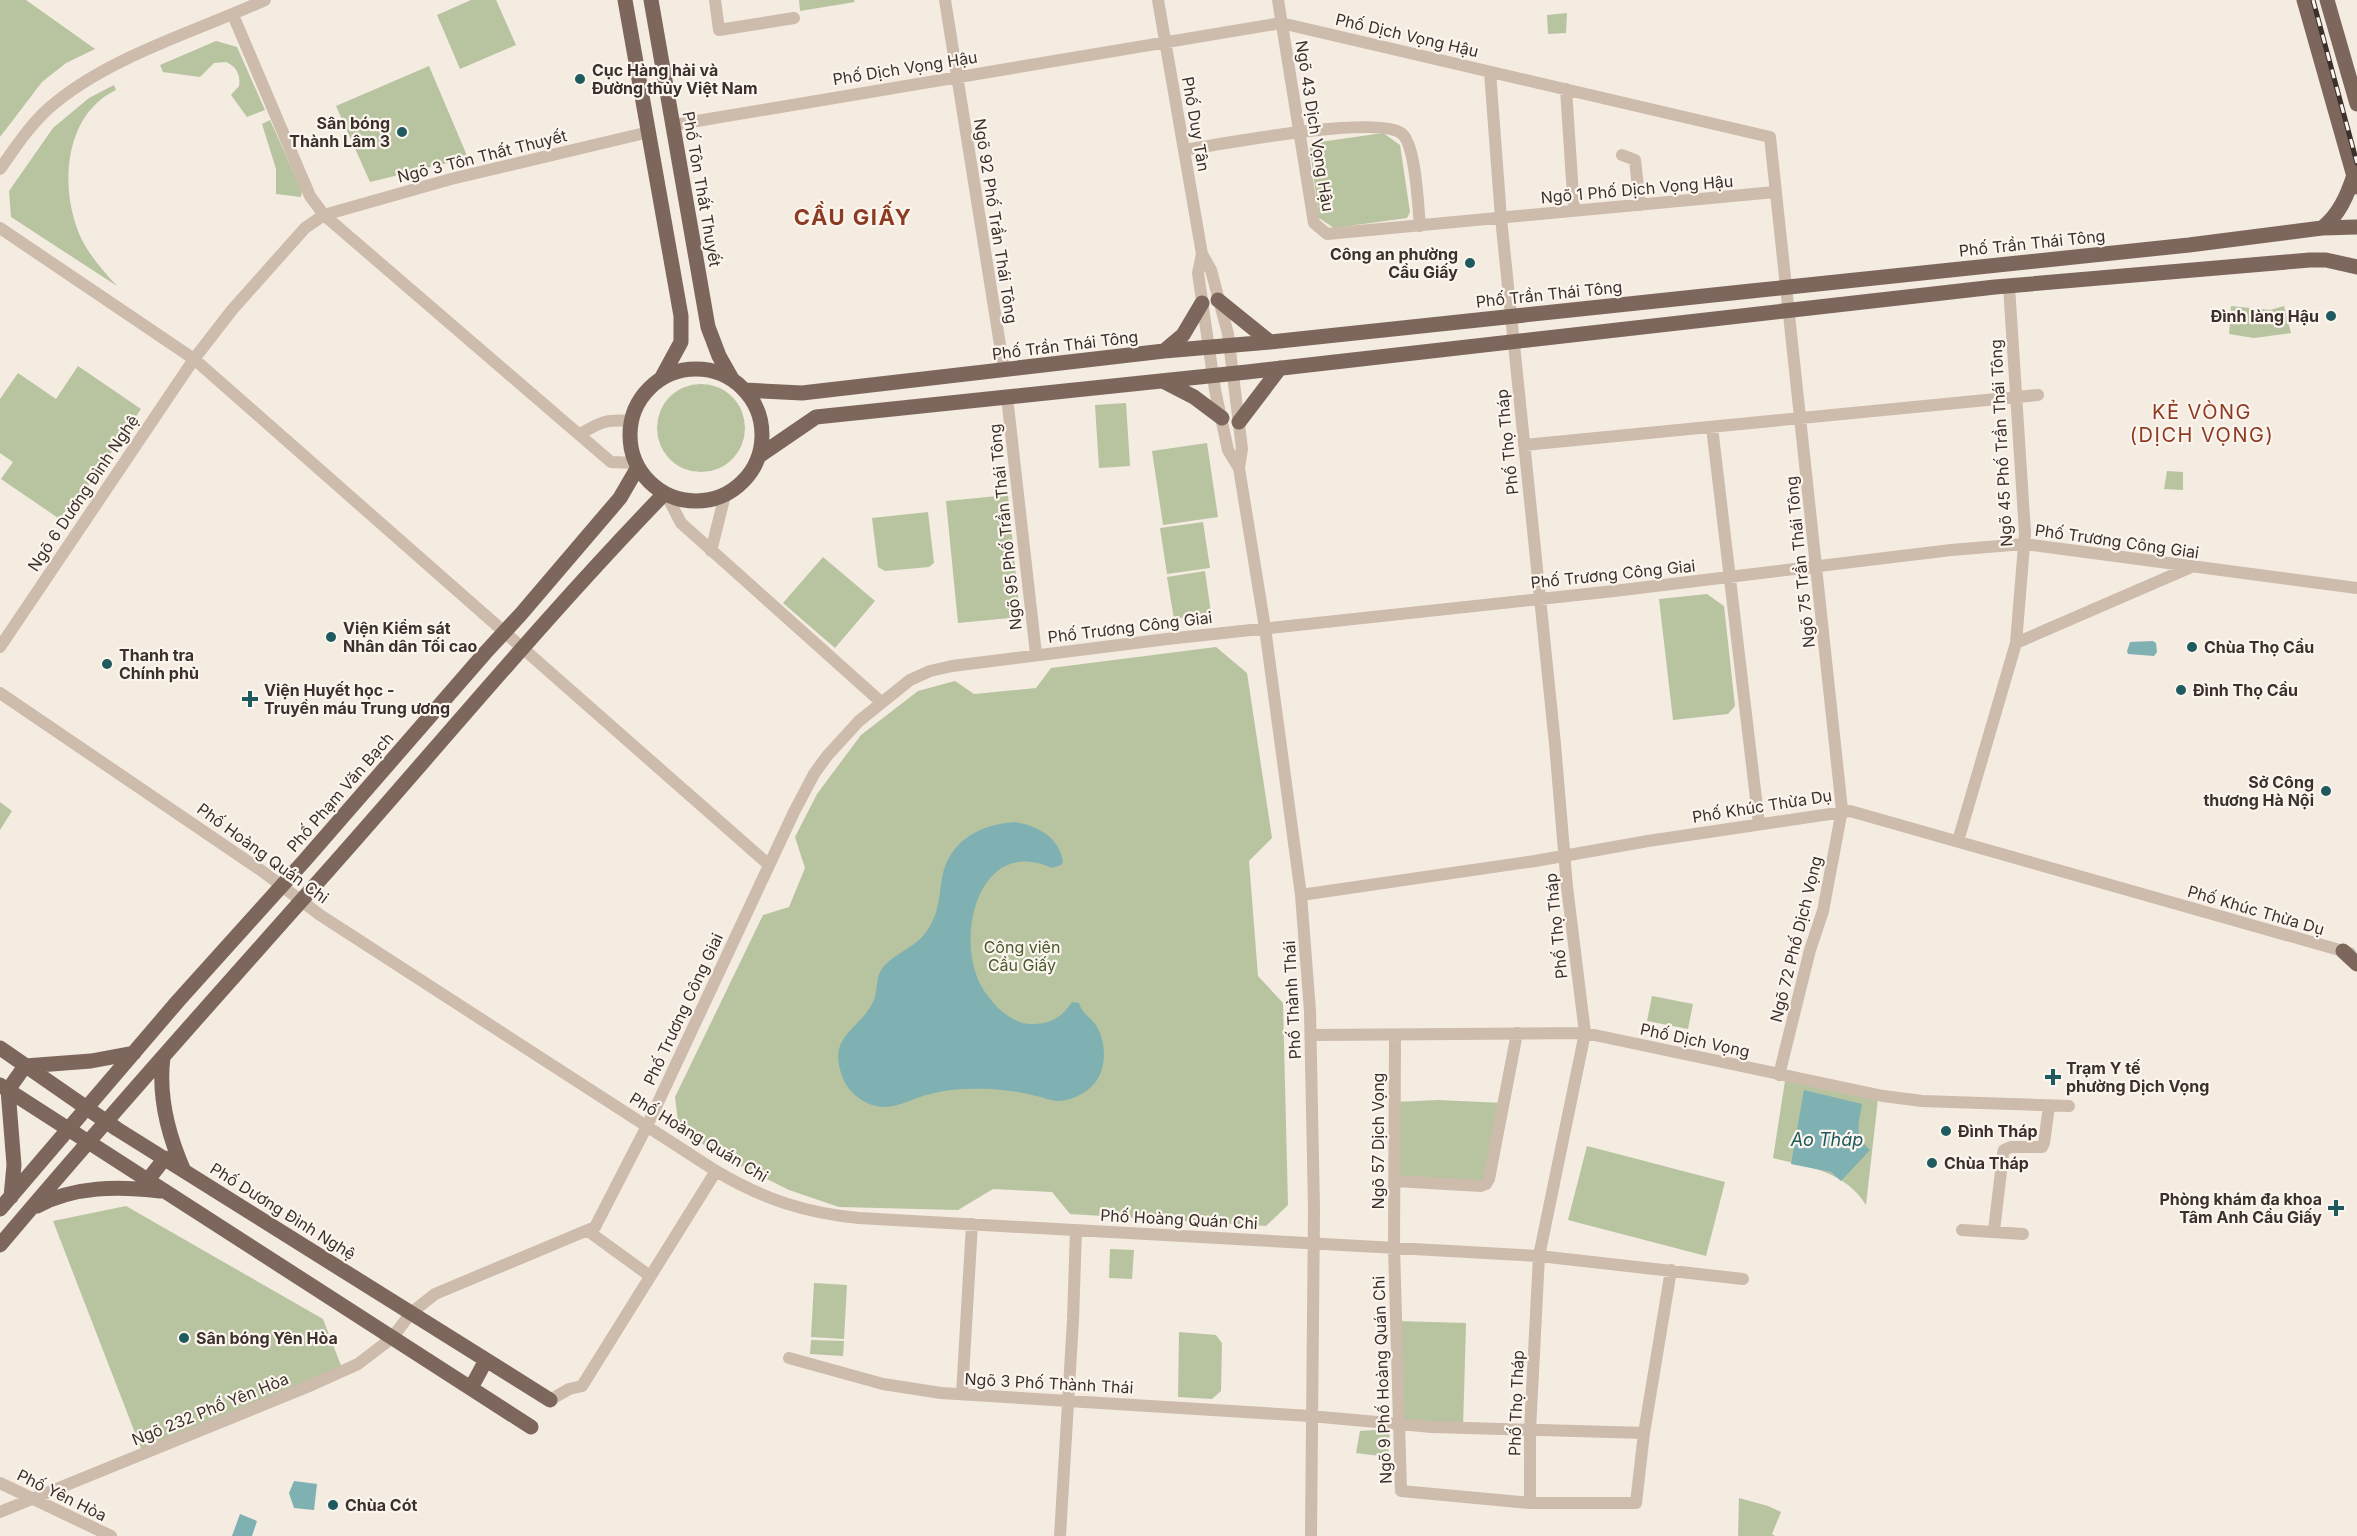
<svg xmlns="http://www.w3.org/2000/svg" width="2357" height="1536" viewBox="0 0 2357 1536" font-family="Inter,sans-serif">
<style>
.green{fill:#b8c4a0}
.water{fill:#7fb0b2}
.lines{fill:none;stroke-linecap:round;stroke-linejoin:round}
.minor{stroke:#cdbbac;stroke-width:12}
.major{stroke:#7d675c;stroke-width:15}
.rail-casing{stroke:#3b302b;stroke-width:5}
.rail{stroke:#fbf5ee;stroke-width:3;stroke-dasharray:9;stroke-linecap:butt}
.poi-dot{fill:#1f5a5e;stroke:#fbf5ee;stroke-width:2}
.labels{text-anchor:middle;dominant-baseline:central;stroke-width:4.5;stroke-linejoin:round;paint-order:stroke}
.street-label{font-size:16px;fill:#3b302b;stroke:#fbf5ee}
.poi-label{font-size:16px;font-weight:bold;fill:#3b302b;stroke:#fbf5ee;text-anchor:start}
.park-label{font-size:16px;fill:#4a5a2e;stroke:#fbf5ee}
.water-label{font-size:18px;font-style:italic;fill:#1f5a5e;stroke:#fbf5ee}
.quarter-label{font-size:20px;letter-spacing:1.5px;fill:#8c3b22;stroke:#fbf5ee}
.district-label{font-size:22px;font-weight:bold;letter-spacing:1.5px;fill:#8c3b22;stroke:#fbf5ee}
</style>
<rect width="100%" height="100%" fill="#f4ebe1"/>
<path class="green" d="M0 0H26L95 49 66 63 42 82 0 137Z
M471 0H496L516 45 460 69 437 15Z
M799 0H854L855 2 800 11Z
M1567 13 1566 33 1548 34 1547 15Z
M216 41 237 47 265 110 247 117 231 95 239 86C241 75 236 66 226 62L214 63 200 77 163 72 160 65Z
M429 66 468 158 370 182 336 106Z
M114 85 116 90C63 115 59 190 81 238 90 256 103 271 117 286L11 217 9 191 53 128 89 98Z
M270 120 302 191 301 197 276 194V169L262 124Z
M1383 133 1400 145 1410 212 1407 218 1334 228 1319 218 1310 148 1313 143Z
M2231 306 2270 310 2284 306 2291 333 2254 338 2229 334Z
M78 366 141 409 64 522 1 479 13 462 0 453V399L18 373 56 399Z
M657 428a44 44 0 1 1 88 0a44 44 0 1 1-88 0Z
M1126 403 1130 466 1099 468 1095 405Z
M1207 443 1218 517 1163 525 1152 451Z
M2167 471 2183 472V490L2164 489Z
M1008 495 1020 617 958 623 946 501Z
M928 512 934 563 929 567 885 571 878 567 872 518Z
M1203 522 1210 568 1167 574 1160 528Z
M823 557 875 601 835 648 783 603Z
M1205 571 1211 613 1174 619 1167 577Z
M1707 594 1724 606 1735 706 1728 714 1673 720 1659 599Z
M1216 647 1247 673 1272 838 1249 861 1258 976 1283 1003 1288 1205 1266 1226 1070 1214 1052 1192 993 1189 958 1210 839 1207 789 1190 733 1162 679 1130 675 1097 763 915 789 907 805 868 795 837 817 794 861 735 918 691 955 681 974 694 1036 688 1051 668Z
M0 802 12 811 0 830Z
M1652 996 1693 1004 1688 1029 1647 1021Z
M1785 1081 1878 1099 1866 1205C1845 1171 1808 1167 1773 1158Z
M1438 1100 1503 1103 1486 1184 1395 1181V1102Z
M1587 1146 1725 1182 1706 1256 1568 1220Z
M126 1206 323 1319 342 1368 142 1451 53 1221Z
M1110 1249 1134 1250 1132 1279 1109 1278Z
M814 1283 847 1285 844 1339 811 1337Z
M1397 1321 1466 1323 1463 1429 1399 1423Z
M1179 1332 1216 1335 1222 1343 1221 1391 1212 1399 1178 1397Z
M811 1340 844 1341 843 1356 810 1354Z
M1390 1429 1388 1457 1356 1453 1360 1431Z
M1739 1498 1768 1506 1781 1512 1772 1534 1775 1536H1738Z"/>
<path class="water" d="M2153 641 2156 643 2157 652 2154 656 2128 654 2127 651 2130 642Z
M1014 822C1036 825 1060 837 1063 862L1061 865 1052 868C985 837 958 922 976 974 980 987 989 998 998 1008 1008 1017 1020 1025 1034 1024 1051 1024 1063 1016 1072 1002L1079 1003C1081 1012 1090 1017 1095 1024 1106 1039 1107 1065 1097 1080 1089 1092 1072 1101 1058 1101 1050 1101 1043 1097 1036 1096 1021 1092 1006 1090 991 1089 968 1088 945 1089 923 1096 910 1100 898 1107 884 1107 865 1106 848 1093 842 1076 827 1035 860 1030 873 1002 879 989 874 975 886 964 902 949 918 947 930 926 939 911 939 896 942 878 949 841 979 825 1014 822Z
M1804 1090 1862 1104C1859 1124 1853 1135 1870 1150L1841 1181 1831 1172 1791 1164Z
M294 1481 317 1484 314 1510 294 1508 289 1493Z
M240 1514 257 1521 252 1536H232Z"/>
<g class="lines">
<path class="minor" d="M715 0 719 30 794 18
M945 0 1004 370
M1158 0 1202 254 1211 270 1228 334 1242 449 1239 468 1265 628 1301 895 1310 1011 1314 1209 1311 1536
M1278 0 1314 223 1327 234 1775 192
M233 15 310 196 324 215 611 462 636 463
M1490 72 1501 218 1555 744 1567 887 1585 1033 1539 1256 1530 1430V1503
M1566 89 1574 211
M673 125 1281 23 1770 137 1842 810 1823 911 1810 950 1779 1075
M1184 150C1222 144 1374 115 1401 133 1416 143 1418 207 1420 226
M1622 155 1635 160 1640 205
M0 169C15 148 29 126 49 108 107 57 195 32 265 0
M0 228 194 359 769 865
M1202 254 1198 273 1215 390 1228 450 1239 468
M1007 397 1036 654
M1712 427 1759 824
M580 434C601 422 605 419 631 421
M1524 445 2038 395
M667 496 681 523 881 702
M711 551 725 495
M2016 643 2189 568
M0 647 194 359 232 310 305 228 324 215 451 179 649 132
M0 693 262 871 320 915 716 1171C763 1199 805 1213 859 1218L1539 1256 1743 1279
M1958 841 2016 643 2025 533 2009 286
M1301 895 1535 861 1648 841 1850 811 2350 953
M1312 1035 1585 1033 1883 1096 1922 1101 2069 1106
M1395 1035 1394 1247 1401 1491 1530 1503H1636L1644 1433 1671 1270
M1395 1181 1481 1186 1486 1184 1489 1179 1517 1033
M1962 1230 2023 1234
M588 1231 650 1276
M1994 1231 2003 1154 2004 1150 2011 1147H2042L2044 1143 2049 1106
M789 1358 883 1384 941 1393 1310 1416 1432 1427 1644 1433
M962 1394 972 1224
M550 1400 569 1389 582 1386 716 1171
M0 1483 111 1536
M0 1512 307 1387 358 1364 392 1338 411 1313 435 1294 595 1227 647 1126 794 812 814 774 827 756 859 721 910 680 930 671 952 666 1167 639 1614 591 1951 550 2024 544 2357 588
M1060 1536 1073 1320 1076 1230"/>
<path class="major" d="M625 0 681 316V342L662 377
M651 0 708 327 719 356 732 379
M2304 0 2357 187
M2327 0 2357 104
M2322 228C2339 215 2347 196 2354 175
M1218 300 1270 342
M1164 351 1183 335 1202 303
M630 435a66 66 0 1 1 132 0a66 66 0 1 1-132 0Z
M1163 381 1194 397 1222 418
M745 390 802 393 1164 351 1270 342 1751 291 2189 245 2322 228 2357 227
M1239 422 1280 368
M759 456 816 417 1247 372 1995 287 2310 260H2326L2357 267
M2343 951 2357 964
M0 1048 117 1129 550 1400
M163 1057C158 1097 168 1135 184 1171
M0 1085 531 1427
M147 1181 165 1158
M11 1197 14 1165 8 1090 25 1066 91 1061 134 1053
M37 1206C75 1186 118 1186 160 1191
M0 1209 178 1001 305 860 485 653 521 614 620 498 638 467
M0 1245C106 1119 216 997 325 874 437 748 545 617 663 495
M471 1388 486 1360"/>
<g class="rail-casing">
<path id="rail" d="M2313 0 2357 163"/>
</g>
<use href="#rail" class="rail"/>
</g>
<g class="poi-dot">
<circle cx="580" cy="79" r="6"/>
<circle cx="402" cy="132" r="6"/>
<circle cx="1470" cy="263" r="6"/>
<circle cx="2331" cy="316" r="6"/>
<circle cx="331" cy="637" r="6"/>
<circle cx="2192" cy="647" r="6"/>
<circle cx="107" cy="664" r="6"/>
<circle cx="2181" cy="690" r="6"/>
<path d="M247 690h6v6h6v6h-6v6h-6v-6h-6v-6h6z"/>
<circle cx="2326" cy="791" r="6"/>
<path d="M2050 1068h6v6h6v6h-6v6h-6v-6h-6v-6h6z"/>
<circle cx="1946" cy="1131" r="6"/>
<circle cx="1932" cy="1163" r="6"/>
<path d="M2333 1199h6v6h6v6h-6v6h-6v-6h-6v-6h6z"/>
<circle cx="184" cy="1338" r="6"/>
<circle cx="333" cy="1505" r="6"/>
</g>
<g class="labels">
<g class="street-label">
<text transform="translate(1407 35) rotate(13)">Phố Dịch Vọng Hậu</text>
<text transform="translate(905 68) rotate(-9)">Phố Dịch Vọng Hậu</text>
<text transform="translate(1196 124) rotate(80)">Phố Duy Tân</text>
<text transform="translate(1315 126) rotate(81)">Ngõ 43 Dịch Vọng Hậu</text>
<text transform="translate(482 156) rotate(-14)">Ngõ 3 Tôn Thất Thuyết</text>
<text transform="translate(702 189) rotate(80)">Phố Tôn Thất Thuyết</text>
<text transform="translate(1637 189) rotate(-5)">Ngõ 1 Phố Dịch Vọng Hậu</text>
<text transform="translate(996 221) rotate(81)">Ngõ 92 Phố Trần Thái Tông</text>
<text transform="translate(2032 243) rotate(-6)">Phố Trần Thái Tông</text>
<text transform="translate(1549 294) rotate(-6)">Phố Trần Thái Tông</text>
<text transform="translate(1065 345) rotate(-7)">Phố Trần Thái Tông</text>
<text transform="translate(1507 442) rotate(-96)">Phố Thọ Tháp</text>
<text transform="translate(2001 443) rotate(-93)">Ngõ 45 Phố Trần Thái Tông</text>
<text transform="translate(83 493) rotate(-56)">Ngõ 6 Dương Đình Nghệ</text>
<text transform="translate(1005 527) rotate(-96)">Ngõ 95 Phố Trần Thái Tông</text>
<text transform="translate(2117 541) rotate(8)">Phố Trương Công Giai</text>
<text transform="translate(1800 562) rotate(-96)">Ngõ 75 Trần Thái Tông</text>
<text transform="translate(1613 574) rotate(-6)">Phố Trương Công Giai</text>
<text transform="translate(1130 627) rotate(-7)">Phố Trương Công Giai</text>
<text transform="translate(340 792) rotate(-49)">Phố Phạm Văn Bạch</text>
<text transform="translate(1762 806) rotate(-9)">Phố Khúc Thừa Dụ</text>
<text transform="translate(263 853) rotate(36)">Phố Hoàng Quán Chi</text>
<text transform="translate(2256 910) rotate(16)">Phố Khúc Thừa Dụ</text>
<text transform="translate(1556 926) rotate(-96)">Phố Thọ Tháp</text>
<text transform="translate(1796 939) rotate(-76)">Ngõ 72 Phố Dịch Vọng</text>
<text transform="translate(1292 1000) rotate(-93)">Phố Thành Thái</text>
<text transform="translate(683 1009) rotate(-65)">Phố Trương Công Giai</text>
<text transform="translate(1695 1040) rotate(12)">Phố Dịch Vọng</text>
<text transform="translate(699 1137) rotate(31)">Phố Hoàng Quán Chi</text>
<text transform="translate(1378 1141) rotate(-90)">Ngõ 57 Dịch Vọng</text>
<text transform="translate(283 1211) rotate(32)">Phố Dương Đình Nghệ</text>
<text transform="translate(1179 1219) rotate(3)">Phố Hoàng Quán Chi</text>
<text transform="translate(1382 1380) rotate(-92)">Ngõ 9 Phố Hoàng Quán Chi</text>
<text transform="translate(1049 1383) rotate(3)">Ngõ 3 Phố Thành Thái</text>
<text transform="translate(1516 1403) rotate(-88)">Phố Thọ Tháp</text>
<text transform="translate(210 1409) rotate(-22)">Ngõ 232 Phố Yên Hòa</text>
<text transform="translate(62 1495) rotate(26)">Phố Yên Hòa</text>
</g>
<g class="poi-label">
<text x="592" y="70">Cục Hàng hải và<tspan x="592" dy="18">Đường thủy Việt Nam</tspan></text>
<text x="390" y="123" text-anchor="end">Sân bóng<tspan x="390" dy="18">Thành Lâm 3</tspan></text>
<text x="1458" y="254" text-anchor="end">Công an phường<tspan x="1458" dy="18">Cầu Giấy</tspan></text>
<text x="2319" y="316" text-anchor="end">Đình làng Hậu</text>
<text x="343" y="628">Viện Kiểm sát<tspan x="343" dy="18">Nhân dân Tối cao</tspan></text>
<text x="2204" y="647">Chùa Thọ Cầu</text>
<text x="119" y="655">Thanh tra<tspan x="119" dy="18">Chính phủ</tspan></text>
<text x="264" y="690">Viện Huyết học -<tspan x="264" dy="18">Truyền máu Trung ương</tspan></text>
<text x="2193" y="690">Đình Thọ Cầu</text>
<text x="2314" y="782" text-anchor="end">Sở Công<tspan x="2314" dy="18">thương Hà Nội</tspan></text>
<text x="2066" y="1068">Trạm Y tế<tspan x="2066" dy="18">phường Dịch Vọng</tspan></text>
<text x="1958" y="1131">Đình Tháp</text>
<text x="1944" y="1163">Chùa Tháp</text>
<text x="2322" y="1199" text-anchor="end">Phòng khám đa khoa<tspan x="2322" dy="18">Tâm Anh Cầu Giấy</tspan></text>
<text x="196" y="1338">Sân bóng Yên Hòa</text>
<text x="345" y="1505">Chùa Cót</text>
</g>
<g class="park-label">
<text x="1022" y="947">Công viên<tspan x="1022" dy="18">Cầu Giấy</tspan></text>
</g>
<g class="water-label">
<text x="1827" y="1139">Ao Tháp</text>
</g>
<g class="quarter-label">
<text x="2202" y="412">KẺ VÒNG<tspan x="2202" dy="23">(DỊCH VỌNG)</tspan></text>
</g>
<g class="district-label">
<text x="853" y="217">CẦU GIẤY</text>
</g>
</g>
</svg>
